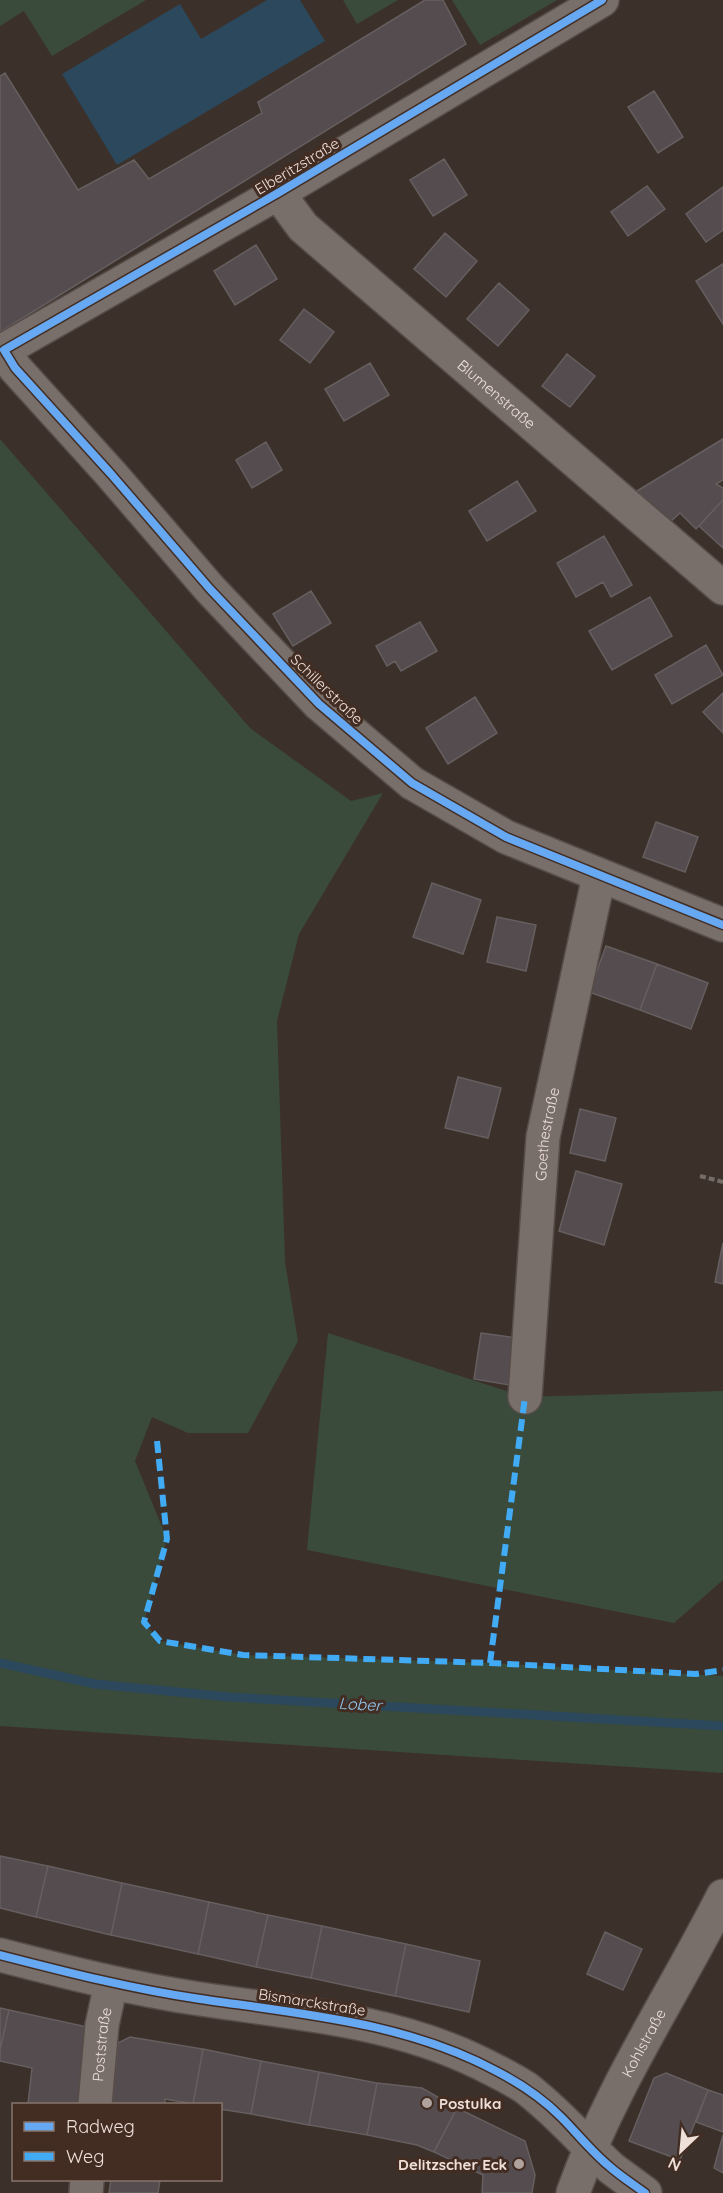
<svg xmlns="http://www.w3.org/2000/svg" width="723" height="2193" viewBox="0 0 723 2193" font-family="Quicksand,sans-serif">
<style>
.green{fill:#3a4b3c}
.water{fill:#2b485c}
.lines{fill:none;stroke-linecap:round;stroke-linejoin:round}
.stream{stroke:#2b485c;stroke-width:9}
.building{fill:#544c4e;stroke:#655f60;stroke-width:1.5}
.minor-casing{stroke:#574c47;stroke-width:36}
.tertiary-casing{stroke:#574c47;stroke-width:36}
.path{stroke:#746c67;stroke-width:4;stroke-dasharray:6 3;stroke-linecap:butt}
.minor{stroke:#786e6a;stroke-width:33}
.tertiary{stroke:#786e6a;stroke-width:33}
.quiet{stroke:#42abf6;stroke-width:6;stroke-dasharray:12 6;stroke-linecap:butt}
.cycleway-casing{stroke:#432d23;stroke-width:11}
.cycleway{stroke:#66a8f1;stroke-width:8}
.poi-dot{fill:#b0a29c;stroke:#432d23;stroke-width:2}
.labels{text-anchor:middle;dominant-baseline:central;stroke-width:6;stroke-linejoin:round;paint-order:stroke}
.street-label{font-size:15px;fill:#eedfd9;stroke:#432d23}
.poi-label{font-size:15px;font-weight:bold;fill:#eedfd9;stroke:#432d23;text-anchor:start}
.water-label{font-size:16px;font-style:italic;fill:#91cbf5;stroke:#432d23}
</style>
<rect width="100%" height="100%" fill="#3c302a"/>
<path class="green" d="M0 0H146L52 56 24 11 0 26Z
M343 0H398L357 24Z
M452 0H557L480 45Z
M0 439 250 728 351 801 383 793 299 934 277 1021 285 1262 298 1341 248 1433H188L152 1417 135 1461 167 1539 144 1622 160 1641 243 1655 490 1663 723 1676V1773L0 1726Z
M328 1333 525 1397 723 1391V1580L674 1623 307 1550Z"/>
<path class="water" d="M267 0H300L325 41 117 165 62 74 180 4 201 39Z"/>
<g class="lines">
<path class="stream" d="M0 1663 95 1684 229 1697 723 1726"/>
</g>
<path class="building" d="M425 0H443L466 44 0 332V76L5 73 78 190 134 160 149 179 262 113 258 102Z
M654 91 683 137 658 153 628 107Z
M444 159 467 195 433 216 410 180Z
M647 186 665 209 628 236 611 212Z
M723 187V230L706 242 686 214Z
M445 233 477 261 446 297 414 269Z
M256 245 277 279 235 305 214 271Z
M723 264V324L696 281Z
M499 283 529 310 498 346 467 319Z
M304 309 334 332 310 363 280 340Z
M567 354 595 376 570 407 542 386Z
M370 363 389 395 344 421 325 389Z
M723 439V480L716 484 723 488V500L696 529 680 513 670 522 637 491Z
M266 442 282 470 252 488 236 460Z
M517 481 536 511 487 541 469 511Z
M723 500V548L699 526Z
M604 536 632 585 611 597 603 582 576 597 557 563Z
M311 591 331 623 293 646 273 614Z
M650 597 672 636 612 670 589 631Z
M420 622 437 651 401 671 395 661 387 666 376 646Z
M706 645 723 675 672 704 655 675Z
M723 693V733L703 712Z
M475 697 497 733 448 764 426 728Z
M656 822 698 837 685 872 643 857Z
M432 883 481 900 463 954 413 937Z
M497 917 536 925 526 971 487 962Z
M606 946 657 964 640 1010 589 992Z
M657 964 708 983 691 1029 640 1010Z
M458 1077 501 1088 488 1138 445 1128Z
M580 1109 616 1118 605 1161 570 1153Z
M576 1171 622 1184 604 1245 559 1231Z
M723 1243V1284L715 1282Z
M481 1333 517 1338 509 1385 474 1379Z
M0 1856 48 1866 36 1917 0 1908Z
M48 1866 122 1883 111 1935 36 1917Z
M122 1883 209 1902 198 1954 111 1935Z
M209 1902 268 1915 256 1967 198 1954Z
M268 1915 322 1926 311 1978 256 1967Z
M322 1926 406 1944 395 1996 311 1978Z
M605 1932 642 1949 623 1990 587 1974Z
M406 1944 480 1961 469 2012 395 1996Z
M0 2008 9 2010 0 2050Z
M9 2010 92 2028 81 2104H28L32 2068 0 2061V2050Z
M130 2037 203 2049 193 2104 165 2099V2104H112L118 2043Z
M203 2049 261 2061 251 2114 220 2109V2104H193Z
M261 2061 319 2072 309 2125 251 2114Z
M319 2072 377 2083 367 2135 309 2125Z
M666 2073 708 2090 680 2160 629 2141 654 2078Z
M377 2083 422 2088 457 2108 434 2152 417 2145 367 2135Z
M708 2090 723 2095V2132L696 2122Z
M457 2108 525 2141 535 2175 532 2193H482L483 2175 434 2152Z
M723 2135V2173L714 2168Z
M111 2180H160L158 2193H109Z"/>
<g class="lines">
<g class="minor-casing">
<g id="minor">
<path d="M602 0 278 193 4 350 15 368 111 474 210 589 319 704 412 783 506 837 723 925"/>
<path id="s1" d="M278 193 303 227 723 588"/>
<path id="s2" d="M525 1397 543 1137 599 876"/>
<path id="s3" d="M95 2104 102 2025 111 1984"/>
<path d="M589 2147 611 2168 645 2193"/>
<path d="M86 2193 87 2180"/>
</g>
</g>
<g class="tertiary-casing">
<g id="tertiary">
<path d="M0 1955C66 1972 132 1989 200 1999 295 2013 391 2020 478 2062 494 2070 511 2078 526 2088 549 2106 569 2126 589 2147"/>
<path id="s4" d="M573 2193C610 2088 673 1995 723 1896"/>
</g>
</g>
<path class="path" d="M700 1176 723 1182"/>
<use href="#minor" class="minor"/>
<use href="#tertiary" class="tertiary"/>
<path class="quiet" d="M157 1441 167 1539 144 1622 160 1641 243 1655 490 1663 696 1674 723 1670
M490 1663 525 1397"/>
<g class="cycleway-casing">
<path id="cycleway" d="M602 0 278 193 4 350 15 368 111 474 210 589 319 704 412 783 506 837 723 925
M0 1955C66 1972 132 1989 200 1999 301 2014 406 2022 498 2072 521 2084 543 2099 561 2117 577 2133 591 2151 609 2166 620 2176 633 2184 645 2193"/>
</g>
<use href="#cycleway" class="cycleway"/>
</g>
<g class="poi-dot">
<circle cx="427" cy="2103" r="6"/>
<circle cx="519" cy="2164" r="6"/>
</g>
<g class="labels">
<g class="street-label">
<text transform="translate(297 166) rotate(-31)">Elberitzstraße</text>
<text stroke="none"><textPath href="#s1" startOffset="298">Blumenstraße</textPath></text>
<text transform="translate(327 689) rotate(44)">Schillerstraße</text>
<text stroke="none"><textPath href="#s2" startOffset="264">Goethestraße</textPath></text>
<text transform="translate(312 2002) rotate(9)">Bismarckstraße</text>
<text stroke="none"><textPath href="#s4" startOffset="166">Kohlstraße</textPath></text>
<text stroke="none"><textPath href="#s3" startOffset="60">Poststraße</textPath></text>
</g>
<g class="poi-label">
<text x="439" y="2103">Postulka</text>
<text x="507" y="2164" text-anchor="end">Delitzscher Eck</text>
</g>
<g class="water-label">
<text transform="translate(360 1704) rotate(3)">Lober</text>
</g>
</g>
<rect x="12" y="2103" width="210" height="78" fill="#432d23" stroke="#87746c" stroke-width="1.5"/>
<rect x="24" y="2122" width="30" height="9" fill="#66a8f1" stroke="#87746c" stroke-width="1.5"/>
<text x="66" y="2133" font-size="18" fill="#eedfd9">Radweg</text>
<rect x="24" y="2152" width="30" height="9" fill="#42abf6" stroke="#87746c" stroke-width="1.5"/>
<text x="66" y="2163" font-size="18" fill="#eedfd9">Weg</text>
<g transform="translate(681 2151) rotate(206)" stroke="#432d23" stroke-width="4.5" paint-order="stroke">
<path d="M0-4.5L10 22L0 15L-10 22Z" fill="#eedfd9"/>
<text y="-9" font-size="16" font-weight="bold" text-anchor="middle" fill="#eedfd9">N</text>
</g>
</svg>
